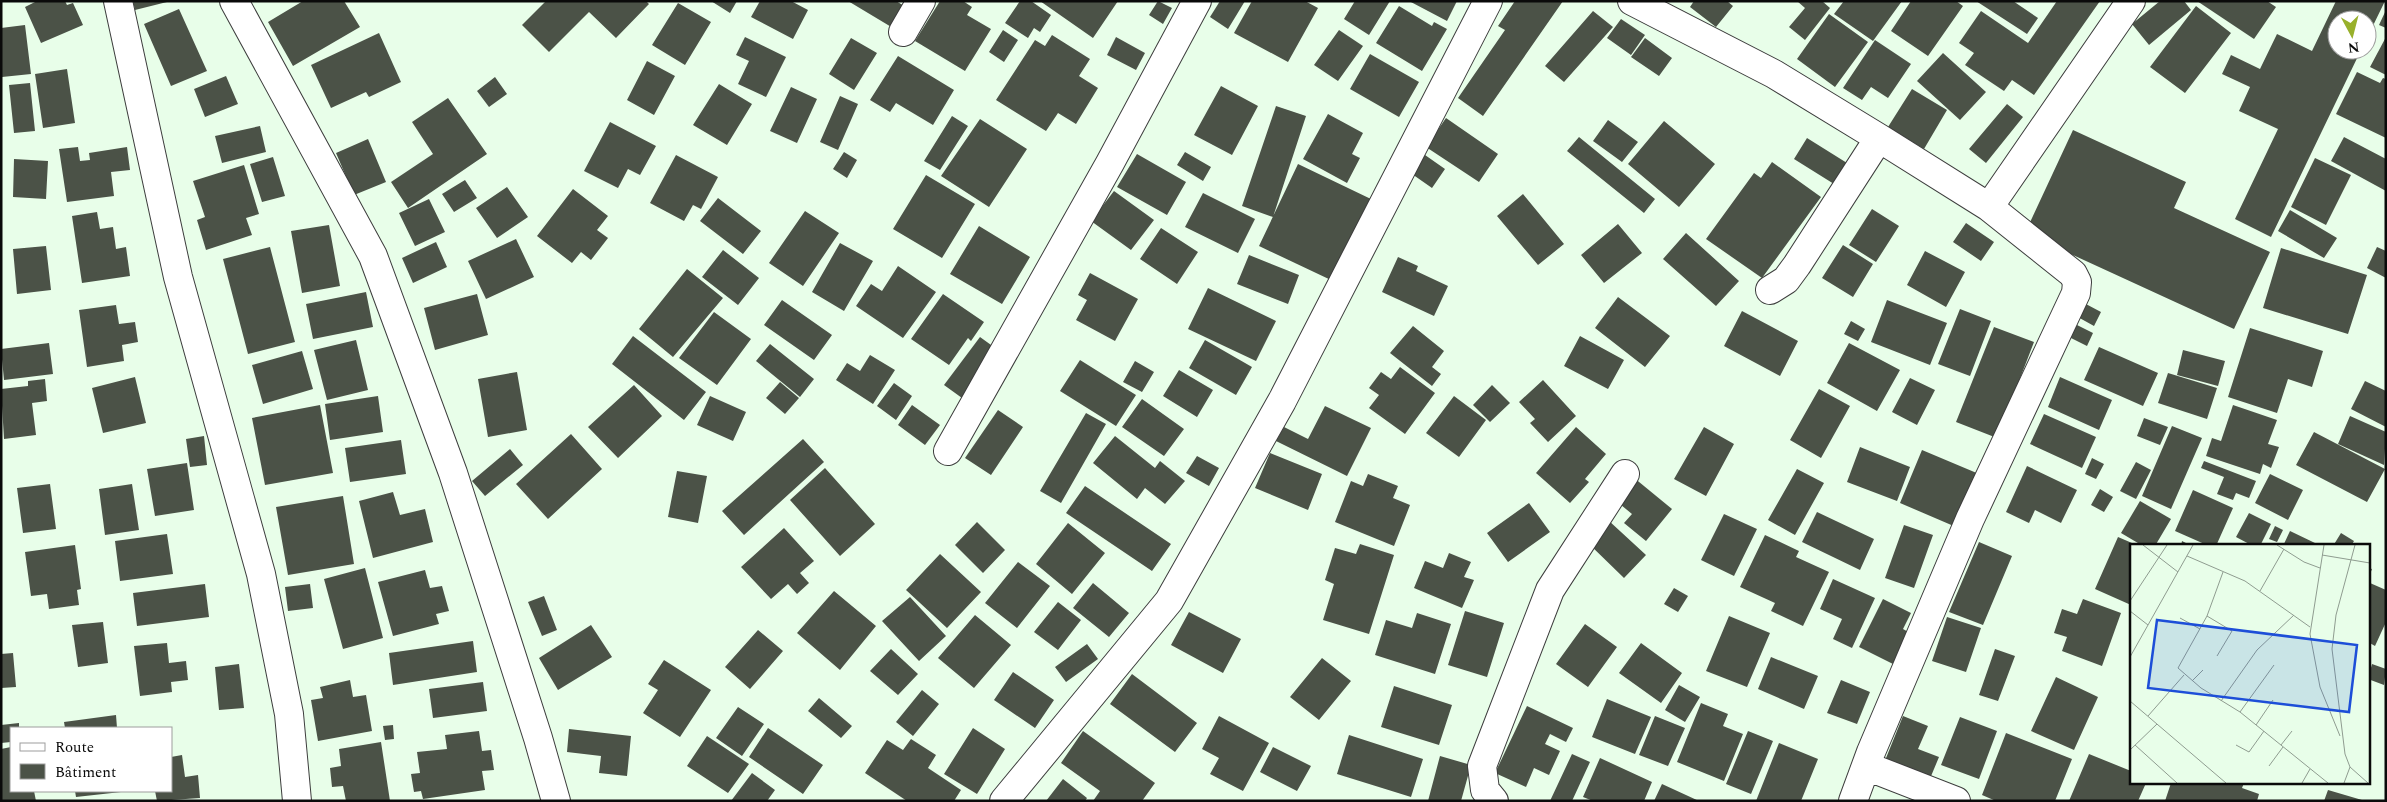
<svg xmlns="http://www.w3.org/2000/svg" width="2387" height="802" viewBox="0 0 2387 802" font-family="Spectral,serif">
<style>
.building{fill:#4b5247}
.lines{fill:none;stroke-linecap:round;stroke-linejoin:round}
.minor-casing{stroke:#3d3d3d;stroke-width:30}
.minor{stroke:#fff;stroke-width:28}
.inset-road{fill:none;stroke:#8f9c90;stroke-width:1}
.view{fill:#1d4ed8;fill-opacity:0.15;stroke:#1d4ed8;stroke-width:2.5}
.inset-edge{fill:none;stroke:#0a0a0a;stroke-width:2.5}
</style>
<rect width="100%" height="100%" fill="#e8fee9"/>
<path class="building" d="M37 1H65L67 5 73 3 83 25 41 43 25 7Z
M133 1H167V2L135 10Z
M303 1H344L360 27 293 66 268 22Z
M546 1H646L649 4 616 38 589 12 549 52 522 25Z
M711 1H737L730 13Z
M760 1H791L808 10 793 39 751 17Z
M848 1H896L906 7 893 28Z
M940 1H963L972 7 967 15 991 29 965 71 915 41Z
M1020 1H1031L1051 15 1040 32 1034 28 1028 38 1005 23Z
M1040 1H1118L1093 38Z
M1158 1 1172 8 1163 24 1149 15Z
M1220 1H1245L1228 29 1210 17Z
M1252 1H1305L1318 8 1288 62 1234 33Z
M1355 1H1390L1369 35 1344 19Z
M1409 1H1457L1447 21Z
M1515 1H1563L1483 116 1458 98 1505 30 1498 26Z
M1694 1H1727L1733 6 1716 27 1690 7Z
M1797 1H1822L1830 8 1805 40 1789 27 1805 8Z
M1844 1H1902L1873 41 1834 14Z
M1911 1H1956L1963 6 1928 56 1891 31Z
M1976 1H2013L2038 18 2027 34Z
M2057 1H2100L2034 95 2012 80 2004 91 1965 65 1974 53 1959 43 1981 11 2028 43Z
M2160 1H2184L2191 10 2149 45 2132 24Z
M2197 1H2267L2276 7 2254 39Z
M2336 1H2385L2367 38V20H2337V50H2361L2271 237 2235 219 2278 129 2239 111 2250 87 2222 74 2231 55 2260 69 2277 34 2312 51Z
M678 3 711 22 685 65 652 45Z
M1399 6 1432 26 1434 22 1447 29 1422 71 1376 43Z
M2196 6 2231 33 2185 93 2150 67Z
M179 9 207 71 171 86 144 24Z
M2386 10V28L2379 25Z
M1593 11 1613 27 1564 82 1545 66Z
M1829 14 1868 42 1835 87 1797 59Z
M1621 19 1645 35 1631 55 1607 38Z
M25 25 31 74 2 77 1 28Z
M1003 30 1018 40 1004 62 989 52Z
M1339 30 1363 46 1338 81 1314 65Z
M379 33 401 82 369 97 366 92 331 108 311 65Z
M1052 35 1090 59 1079 76 1098 88 1076 124 1058 113 1046 131 996 100 1035 40 1045 46Z
M745 37 786 57 766 97 738 84 749 61 736 55Z
M1116 37 1145 53 1136 70 1107 55Z
M2386 37V75L2370 67Z
M851 38 877 53 854 90 829 74Z
M1645 38 1672 58 1659 76 1631 57Z
M1875 40 1911 64 1888 98 1871 87 1862 100 1843 88Z
M1943 53 1986 92 1960 120 1917 81Z
M1370 54 1419 82 1399 117 1350 89Z
M898 56 954 90 933 125 896 103 890 112 870 100Z
M647 61 675 76 654 115 627 100Z
M67 69 75 123 43 128 35 74Z
M2357 72 2380 83 2383 78 2386 79V138L2336 114Z
M226 76 238 104 205 117 194 89Z
M495 77 507 94 489 107 477 91Z
M30 83 35 131 14 133 9 85Z
M719 84 752 104 727 145 693 125Z
M1221 86 1258 106 1232 155 1194 135Z
M791 87 817 99 797 143 770 131Z
M1912 89 1947 110 1924 149 1888 127Z
M840 96 858 104 838 150 820 142Z
M448 98 487 154 408 208 391 182 433 154 412 122Z
M2007 104 2023 117 1986 163 1969 149Z
M1276 106 1306 116 1273 217 1242 206Z
M1328 114 1363 133 1352 154 1360 158 1347 183 1303 159Z
M952 116 968 126 940 170 924 161Z
M1446 118 1498 154 1479 182 1426 147Z
M980 119 1027 149 989 207 941 176Z
M1608 120 1638 142 1622 162 1593 141Z
M1664 121 1715 164 1679 207 1628 164Z
M610 122 656 146 640 175 628 169 618 188 584 171Z
M260 126 266 152 222 163 215 136Z
M2073 130 2186 182 2174 208 2270 252 2234 329 2025 233Z
M1579 137 1655 199 1644 213 1567 151Z
M2344 137 2386 159V191L2331 161Z
M1807 138 1847 163 1834 184 1794 159Z
M368 139 386 182 354 195 336 153Z
M78 147 80 161 90 160 89 153 127 147 130 170 111 172 114 196 67 202 59 149Z
M844 152 857 160 847 178 833 169Z
M1185 152 1211 167 1203 181 1177 165Z
M1137 154 1186 182 1167 215 1117 187Z
M676 155 718 177 701 209 693 205 684 221 650 203Z
M1425 155 1445 169 1432 188 1412 174Z
M273 157 285 196 262 202 250 164Z
M2315 158 2351 175 2326 225 2291 207Z
M14 159 48 161 46 199 13 197Z
M1772 162 1821 197 1762 278 1706 239 1754 173 1761 178Z
M1298 164 1373 200 1333 281 1259 246Z
M244 165 259 214 246 218 252 235 206 250 197 220 205 217 193 181Z
M926 175 975 204 942 258 893 229Z
M465 180 477 198 454 212 442 194Z
M507 187 528 217 497 238 476 208Z
M573 189 608 216 597 230 608 238 591 260 581 252 572 263 537 236Z
M1114 191 1154 220 1131 250 1091 221Z
M1203 193 1255 219 1238 253 1185 227Z
M1523 194 1564 244 1538 265 1497 216Z
M718 198 761 231 743 254 700 221Z
M429 199 445 232 415 246 399 213Z
M1872 209 1899 226 1876 262 1849 245Z
M2290 210 2337 238 2324 258 2278 231Z
M805 211 839 233 803 286 769 263Z
M97 212 100 229 113 227 116 249 126 247 130 276 82 283 72 216Z
M1966 223 1994 242 1981 261 1953 242Z
M1618 224 1642 253 1604 283 1581 255Z
M329 225 340 286 302 293 291 231Z
M979 226 1030 257 1002 304 950 274Z
M1161 228 1198 252 1177 284 1140 259Z
M1686 233 1739 281 1716 306 1663 259Z
M516 239 534 277 486 299 468 261Z
M436 242 447 267 413 283 402 258Z
M840 243 873 261 844 311 812 292Z
M1843 245 1873 264 1853 297 1822 278Z
M46 246 51 290 17 294 13 249Z
M270 247 295 342 248 354 223 259Z
M2377 247 2386 251V278L2367 268Z
M2281 248 2367 275 2348 334 2263 308Z
M723 250 759 278 738 305 702 277Z
M1925 251 1965 272 1946 307 1907 285Z
M1249 255 1299 275 1288 304 1237 284Z
M1398 257 1418 266 1416 271 1448 286 1434 316 1382 292Z
M898 266 936 292 903 338 856 306 871 284 882 291Z
M687 269 723 298 673 357 639 329Z
M1090 273 1138 299 1115 341 1076 320 1087 300 1078 295Z
M1208 288 1276 321 1256 361 1188 329Z
M366 292 373 327 313 339 306 304Z
M477 294 488 335 435 350 424 308Z
M943 294 984 322 971 341 968 338 949 365 911 339Z
M1618 297 1670 336 1645 367 1595 328Z
M782 300 832 335 814 360 764 325Z
M1887 300 1947 323 1930 365 1871 342Z
M2084 303 2101 312 2094 326 2076 316Z
M116 305 119 324 135 322 138 342 122 345 124 361 87 367 79 310Z
M1960 309 1991 321 1970 376 1938 364Z
M1742 311 1798 341 1780 376 1724 346Z
M714 312 751 339 717 385 679 358Z
M1851 321 1865 329 1858 341 1844 334Z
M2073 323 2093 333 2087 346 2067 336Z
M1413 326 1444 351 1432 367 1441 374 1432 386 1390 353Z
M1994 327 2034 342 1997 438 1956 422Z
M2250 328 2323 351 2312 387 2288 379 2277 413 2228 397Z
M633 336 706 392 684 420 612 364Z
M1580 336 1624 360 1608 389 1564 366Z
M980 337 998 350 962 398 944 385Z
M356 340 368 390 327 400 314 350Z
M1205 340 1252 367 1236 395 1189 368Z
M49 343 53 374 4 380 1 349Z
M1849 343 1900 370 1877 411 1827 383Z
M770 344 814 379 800 397 756 361Z
M2099 347 2158 373 2143 406 2084 380Z
M2183 350 2225 361 2218 386 2177 375Z
M302 351 313 389 263 404 252 365Z
M870 355 895 370 873 404 836 380 847 363 860 371Z
M1080 360 1136 395 1116 426 1060 391Z
M1135 361 1154 372 1142 392 1123 382Z
M1400 367 1435 393 1405 434 1369 408 1379 395 1369 388 1381 372 1391 379Z
M1179 370 1213 390 1197 417 1163 396Z
M517 372 527 430 488 437 478 379Z
M2168 373 2217 388 2207 419 2158 403Z
M135 377 146 423 103 433 92 388Z
M2060 377 2112 400 2099 430 2048 407Z
M1910 378 1935 390 1917 425 1892 412Z
M45 379 47 401 32 403 36 435 4 439 1 389 28 386V381Z
M1543 380 1576 416 1548 442 1530 423 1535 419 1519 402Z
M2365 381 2386 391V427L2351 409Z
M780 382 799 398 785 414 766 398Z
M894 383 912 396 896 420 877 406Z
M634 385 662 416 618 458 588 427Z
M1492 385 1510 403 1490 422 1473 405Z
M1819 389 1850 406 1821 458 1790 440Z
M378 396 383 432 330 440 325 404Z
M710 396 746 412 733 441 697 425Z
M1454 396 1486 420 1459 457 1426 433Z
M1142 399 1184 429 1164 456 1122 427Z
M320 405 333 473 265 485 252 418Z
M912 405 940 425 925 445 898 425Z
M2233 405 2277 420 2268 444 2279 447 2271 468 2263 464 2260 474 2206 456 2212 438 2221 441Z
M1325 406 1371 428 1347 476 1276 441 1284 427 1308 439Z
M998 410 1023 427 991 475 965 458Z
M1086 413 1106 424 1061 503 1040 491Z
M2044 414 2096 437 2082 468 2030 444Z
M2350 416 2386 432 2384 465 2338 444Z
M2144 418 2168 427 2160 445 2137 436Z
M2172 426 2202 438 2171 509 2142 496Z
M1576 427 1606 454 1585 479 1589 482 1570 503 1536 473Z
M1704 427 1734 444 1706 496 1674 479Z
M2314 432 2385 469 2367 502 2296 465Z
M571 434 602 469 548 519 516 484Z
M204 436 207 465 190 467 186 439Z
M1115 436 1155 468 1160 461 1185 481 1165 504 1145 488 1137 499 1093 463Z
M803 439 824 462 744 535 722 511Z
M401 440 406 474 350 482 345 448Z
M1860 447 1910 467 1897 501 1847 482Z
M510 449 523 465 485 496 472 481Z
M1922 450 1979 474 1956 527 1900 503Z
M1270 453 1322 474 1308 510 1255 488Z
M1197 456 1219 468 1209 486 1186 473Z
M2092 458 2104 464 2096 479 2085 474Z
M2204 461 2256 481 2249 498 2236 493 2233 500 2217 494 2224 477 2201 468Z
M2136 462 2151 470 2136 499 2120 491Z
M187 463 194 510 155 516 147 469Z
M2027 466 2077 490 2061 523 2035 510 2029 523 2006 512Z
M825 468 875 524 840 556 790 500Z
M1797 469 1824 483 1795 535 1768 520Z
M677 471 707 476 698 523 668 517Z
M1368 474 1398 486 1393 498 1410 505 1394 546 1335 522 1351 481 1363 486Z
M2270 474 2303 490 2288 520 2255 503Z
M1633 477 1672 509 1646 541 1624 523 1632 514 1615 500Z
M50 484 56 529 23 533 17 488Z
M132 484 139 530 105 535 99 489Z
M1085 486 1171 544 1152 571 1066 513Z
M2100 489 2113 497 2104 512 2091 505Z
M2193 490 2233 508 2216 546H2209L2175 531Z
M393 492 400 515 425 509 433 542 373 558 359 501Z
M343 496 354 564 288 575 276 507Z
M2140 501 2171 519 2155 546H2143L2121 533Z
M1529 503 1550 532 1508 562 1487 533Z
M1817 512 1874 539 1860 570 1802 542Z
M2249 513 2271 524 2260 546H2253L2236 537Z
M1724 514 1757 529 1734 576 1701 560Z
M1608 520 1646 555 1624 578 1587 542Z
M977 522 1005 550 983 573 955 545Z
M1068 523 1105 553 1072 594 1036 564Z
M1904 525 1933 535 1914 588 1885 578Z
M2275 526 2283 530 2277 542 2269 539Z
M784 528 814 561 800 573 809 583 797 594 788 584 771 599 741 567Z
M2290 531 2315 543 2314 546H2283Z
M2341 533 2354 541 2351 546H2333Z
M167 534 173 574 120 581 115 541Z
M1765 535 1799 551 1796 557 1829 572 1803 626 1771 611 1775 603 1740 587Z
M2118 537 2139 546H2131V605L2095 589Z
M2182 541 2192 546H2181Z
M1979 542 2012 556 1983 625 1949 612Z
M1360 544 1394 555 1369 634 1323 620 1334 584 1325 580 1335 548 1356 554Z
M75 545 81 589 77 590 79 605 49 609 47 594 31 596 25 552Z
M1449 553 1471 562 1464 577 1474 580 1462 608 1414 588 1425 561 1443 568Z
M940 554 981 592 947 628 906 590Z
M1018 562 1050 586 1017 628 985 603Z
M365 568 383 638 343 649 324 579Z
M2368 568 2372 569 2368 579Z
M425 570 430 588 442 586 449 611 436 614 439 624 393 636 378 582Z
M1833 579 1875 598 1852 648 1833 639 1842 619 1820 609Z
M1093 583 1129 613 1109 637 1073 608Z
M2370 583 2386 590V622L2375 646 2368 642Z
M205 584 209 617 137 626 133 593Z
M310 584 313 608 288 611 285 587Z
M1674 588 1688 596 1678 612 1664 604Z
M834 591 876 626 840 670 797 633Z
M544 596 557 630 542 636 528 602Z
M910 597 946 636 919 661 882 621Z
M1883 599 1911 613 1903 629 1910 633 1895 665 1859 647Z
M2083 599 2121 613 2102 666 2062 651 2067 637 2054 633 2062 609 2077 614Z
M1058 602 1081 620 1058 650 1034 632Z
M1465 611 1504 623 1487 677 1448 665Z
M1189 612 1241 639 1223 673 1171 645Z
M1417 613 1451 624 1435 674 1375 655 1386 620 1412 628Z
M975 615 1011 645 974 688 938 658Z
M1729 616 1770 633 1747 687 1706 671Z
M1947 617 1981 628 1966 672 1932 661Z
M103 622 108 663 78 667 72 625Z
M1585 624 1617 647 1588 687 1556 664Z
M591 625 612 657 558 690 539 658Z
M758 630 783 651 750 689 725 667Z
M473 641 477 672 393 685 389 653Z
M167 643 169 663 186 661 188 680 171 682 172 692 140 696 134 646Z
M1641 643 1682 673 1661 703 1619 673Z
M1087 644 1098 659 1066 682 1055 667Z
M891 649 918 674 898 695 870 671Z
M1995 649 2015 656 1998 701 1979 695Z
M13 653 16 687 1 688V654Z
M1771 657 1818 676 1804 709 1758 689Z
M1322 658 1351 681 1319 720 1290 697Z
M664 660 711 690 680 737 643 713 658 690 648 684Z
M239 664 244 708 219 710 215 667Z
M2372 664 2386 669 2384 685 2368 679Z
M1013 672 1054 700 1035 728 994 700Z
M1132 674 1197 723 1175 752 1110 704Z
M2056 677 2098 697 2074 750 2031 731Z
M350 680 353 697 366 695 372 731 318 741 311 700 323 698 320 687Z
M1841 680 1870 692 1857 724 1827 713Z
M483 682 487 711 433 718 429 689Z
M1679 685 1700 697 1685 722 1665 710Z
M1394 686 1452 705 1439 745 1381 727Z
M922 690 939 704 913 736 896 722Z
M819 698 852 726 841 738 808 711Z
M1607 699 1651 717 1635 754 1592 737Z
M1701 703 1728 714 1723 726 1743 734 1724 781 1677 762Z
M1527 706 1573 728 1566 742 1550 734 1545 744 1560 751 1549 775 1534 768 1526 787 1495 773Z
M738 707 764 724 742 756 716 738Z
M116 715 117 728H65L64 722Z
M1219 716 1269 743 1243 791 1210 774 1219 758 1202 749Z
M1655 716 1685 728 1668 766 1639 755Z
M1903 716 1928 726 1918 749 1939 757 1929 781 1884 763Z
M1960 717 1997 731 1979 779 1941 765Z
M19 723V728H11V742L1 743V725Z
M393 725 394 739 385 740 383 726Z
M768 728 823 765 803 794 749 757Z
M973 728 1005 749 977 794 944 774Z
M569 729 631 736 627 776 599 773 601 756 567 752Z
M479 731 482 751 491 750 494 770 482 771 485 790 423 799 421 791 414 792 411 774 420 773 417 752 447 749 445 735Z
M1083 731 1155 783 1142 801H1093L1100 791 1061 763Z
M1748 731 1773 741 1751 794 1726 784Z
M2006 733 2072 759 2055 801H1996L1982 795Z
M1349 735 1423 759 1411 797 1337 774Z
M707 736 749 764 728 793 687 766Z
M911 739 936 755 928 768 961 790 954 801H907L865 773 887 740 903 750Z
M381 742 390 801H346L343 786 332 787 330 768 341 766 339 749Z
M1779 743 1818 759 1801 801H1756Z
M11 747V791H34L36 801H1V749Z
M1273 747 1311 766 1297 791 1260 772Z
M1572 754 1590 762 1572 801H1550Z
M2089 754 2131 771V783H2146L2138 801H2069Z
M182 755 185 777 198 775 200 798 157 801 155 791H171V757Z
M1440 756 1471 765 1461 801H1428Z
M1600 758 1652 782 1644 801H1593L1583 797Z
M752 773 775 790 767 801H731Z
M1063 779 1087 798 1085 801H1046Z
M2171 783H2244L2242 788 2259 794 2257 801H2165Z
M1662 784 1699 801H1654Z
M2328 790 2362 800V801H2324Z
M75 791H121V792L76 797Z"/>
<g class="lines">
<g class="minor-casing">
<path id="minor" d="M118 1 178 277 261 574 289 714 297 801
M234 1 373 256 453 473 538 738 556 801
M1632 1 1774 74 1879 138 1989 207 2073 274 2077 282 2076 293 1970 519 1871 752 1853 801
M903 32 921 1
M1989 207 2131 1
M1770 290 1786 280 1797 265 1879 138
M948 451 1110 163 1197 1
M1866 766 1956 801
M1004 801 1169 601 1282 401 1488 1
M1494 801 1485 790 1482 766 1550 590 1625 474"/>
</g>
<use href="#minor" class="minor"/>
</g>
<g transform="translate(2130 544)">
<rect width="240" height="240" fill="#e8fee9"/>
<path class="inset-road" d="M13 1 48 28M147 1 174 18 190 24M194 1 180 90 190 143 210 192M225 1 206 71 202 105 215 210 220 223 238 239M192 11 240 19M57 12 115 37 180 83M93 28 77 72 48 124 71 144 110 168 198 239M130 47 154 5M0 57 37 1M0 67 18 81M77 72 102 87 87 112M50 74 70 85M0 113 63 1M62 137 73 126M0 157 96 239M91 157 127 106 164 71M110 168 144 121M18 172 54 131M126 181 143 156M5 201 47 239M106 201 119 208 134 187M151 201 162 187M0 206 27 180M139 222 153 203M172 239 180 225M214 239 220 223"/>
<path class="view" d="M27 76 227 101 219 168 18 144Z"/>
<rect width="240" height="240" class="inset-edge"/>
</g>
<rect width="2387" height="802" fill="none" stroke="#0a0a0a" stroke-width="5"/>
<rect x="10" y="727" width="162" height="65" fill="#ffffff" stroke="#9d9d9d"/>
<rect x="20" y="743" width="25" height="8" fill="#ffffff" stroke="#9d9d9d"/>
<text x="55" y="752" font-size="15" fill="#0a0a0a">Route</text>
<rect x="20" y="764" width="25" height="15" fill="#4b5247" stroke="#9d9d9d"/>
<text x="55" y="777" font-size="15" fill="#0a0a0a">Bâtiment</text>
<g transform="translate(2352 35) rotate(173)"><circle r="24" fill="#ffffff" stroke="#9d9d9d"/>
<path d="M0-4L9 19L0 12L-9 19Z" fill="#98b02b"/>
<text y="-8" font-size="14" font-weight="bold" text-anchor="middle" fill="#0a0a0a">N</text>
</g>
</svg>
